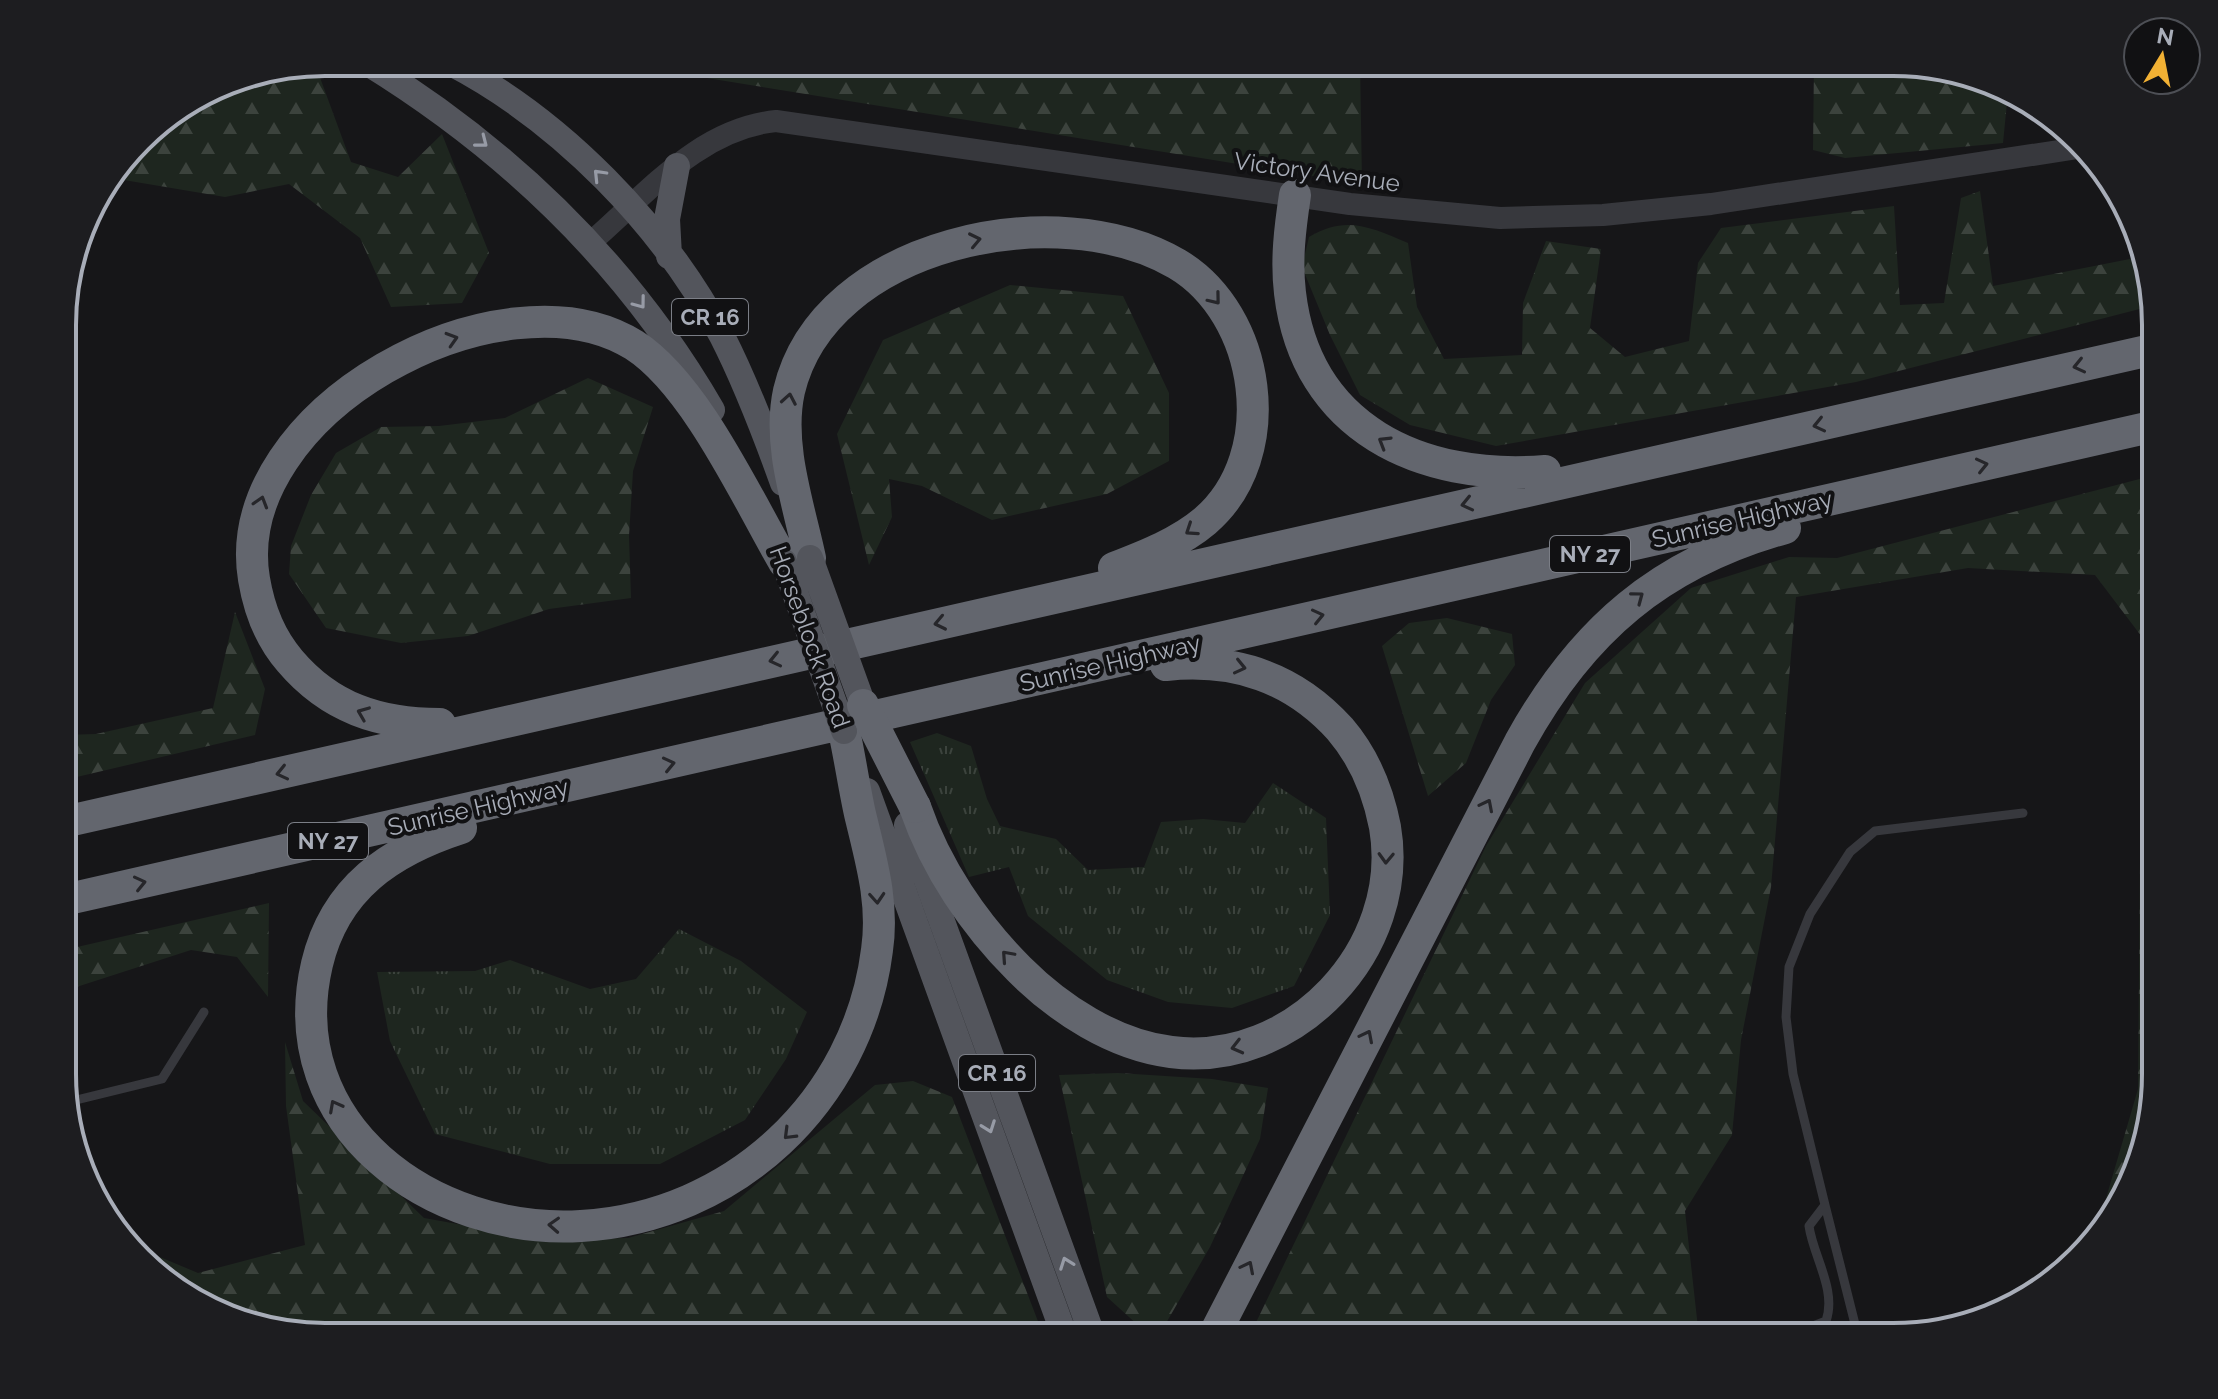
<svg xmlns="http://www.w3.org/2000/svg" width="2218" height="1399" viewBox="0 0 2218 1399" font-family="Raleway,sans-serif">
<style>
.grass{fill:url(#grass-tufts)}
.forest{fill:url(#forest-firs)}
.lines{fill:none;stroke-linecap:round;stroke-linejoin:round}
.service{stroke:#37383d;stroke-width:9}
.tertiary{stroke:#37383d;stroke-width:22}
.primary{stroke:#53555c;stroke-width:26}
.motorway{stroke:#63666e;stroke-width:32}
.primary-bridge{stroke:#53555c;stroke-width:26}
.motorway-bridge{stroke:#63666e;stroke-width:32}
.oneway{stroke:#979ba6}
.oneway2{stroke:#26262a}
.labels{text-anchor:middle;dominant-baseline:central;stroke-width:8;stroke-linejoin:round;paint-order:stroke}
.shield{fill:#111113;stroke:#7b7e86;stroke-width:2}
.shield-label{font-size:22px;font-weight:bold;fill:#a8adb8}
.street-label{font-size:24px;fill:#a8adb8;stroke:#111113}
.rim{fill:none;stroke:#a8adb8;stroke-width:4}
</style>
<defs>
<pattern id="grass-tufts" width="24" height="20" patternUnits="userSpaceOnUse" patternTransform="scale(2)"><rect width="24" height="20" fill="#1e261f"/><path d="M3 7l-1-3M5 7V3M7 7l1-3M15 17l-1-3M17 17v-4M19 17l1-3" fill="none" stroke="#3c433d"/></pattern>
<pattern id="forest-firs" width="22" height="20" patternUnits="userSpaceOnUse" patternTransform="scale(2)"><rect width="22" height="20" fill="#1e261f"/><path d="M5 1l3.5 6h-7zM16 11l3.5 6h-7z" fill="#3c433d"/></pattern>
</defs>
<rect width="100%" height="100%" fill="#161618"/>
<path class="grass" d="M937 733 971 746 987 799 1000 826 1056 839 1088 870 1144 867 1161 822 1203 819 1245 823 1273 783 1326 818 1330 915 1294 986 1232 1008 1168 1002 1107 980 1028 916 1009 867 969 877 910 742Z
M679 929 741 961 807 1012 786 1059 745 1120 660 1164H550L435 1134 390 1041 377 972 475 971 510 960 590 989 636 979Z"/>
<path class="forest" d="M632 62H1360L1362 184 670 72Z
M1814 62H1893L1961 71 2008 92 2003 143 1845 158 1813 150Z
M315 64 351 162 398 177 442 134 489 253 462 303 391 307 360 238 289 184 225 197 118 179 117 172 151 128 225 82Z
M1980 191 1993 286 2140 257 2155 305 1856 382 1496 446 1410 425 1360 395 1330 335 1302 267 1309 237C1346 215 1370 227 1408 243L1417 307 1444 359 1522 355 1523 303 1546 241 1601 249 1590 328 1625 357 1689 341 1698 263 1721 228 1894 206 1900 305 1944 303 1961 198Z
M1010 285 1123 296 1169 393V461L1107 494 992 520 922 486 889 479 892 517 869 565 837 434 883 340Z
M588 378 653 407 633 471 629 536 631 598 549 609 468 636 401 643 326 628 289 574 291 546 311 495 336 453 381 427 439 426 505 418Z
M2155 475V1090L2112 1220 2095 1236 2138 1089 2141 748 2148 645 2095 575 1968 568 1796 597 1771 887 1741 1040 1732 1135 1685 1211 1699 1337H1249L1486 846 1585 683 1691 588 1789 557 1837 558Z
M235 612 265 689 255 735 64 780V735L96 734 213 708Z
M1447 618 1512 634 1515 665 1491 700 1466 763 1428 796 1382 646 1409 623Z
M269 903 268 997 237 957 191 950 64 991V950Z
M285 1042 303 1101 424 1218 546 1240 628 1238 724 1211 875 1085 913 1081 952 1097 1044 1337H325L257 1328 179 1293 136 1247 198 1273 305 1245 286 1106Z
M1118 1073 1212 1079 1268 1088 1260 1139 1210 1247 1158 1337H1151L1107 1297 1059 1075Z"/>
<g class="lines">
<path class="service" d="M64 1103 162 1079 204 1012
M1825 1205 1858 1336
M1787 1336 1826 1321C1837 1290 1813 1256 1809 1226L1825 1205 1793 1074 1786 1017 1789 967 1810 914 1850 852 1875 831 2023 813"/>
<path class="tertiary" d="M590 243C646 195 698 129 776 121L1350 204 1500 218 1603 215 1711 204 2078 148
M64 334 71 268"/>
<path class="primary" d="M366 62C509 150 628 265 712 410
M449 62C561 120 663 225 722 336 746 383 765 433 783 483
M669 256 667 219 677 166
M867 791 1065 1337
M907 825 1093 1337"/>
<path class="motorway" d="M1295 195C1290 228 1286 260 1290 293 1306 429 1421 481 1545 471
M810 558C799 506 777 445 789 391 824 242 1058 194 1177 264 1261 314 1282 455 1205 521 1179 543 1145 556 1114 568
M440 724C379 724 330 708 290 661 270 638 259 609 254 579 226 411 503 263 634 345 695 384 747 498 784 562
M915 807C936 868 974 924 1019 969 1059 1009 1114 1045 1171 1052 1294 1068 1406 949 1385 827 1378 791 1364 757 1340 729 1293 677 1235 658 1166 665
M64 822 2155 349
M461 828C390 851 335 888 317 964 279 1126 433 1235 581 1226 734 1217 858 1101 877 950 884 903 871 860 860 814 854 787 850 758 844 731
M64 900 2155 426
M1213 1337 1520 742C1582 630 1660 563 1785 528"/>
<path class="primary-bridge" d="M810 558 870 724
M784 562 844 731"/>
<path class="motorway-bridge" d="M863 705 915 807"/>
</g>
<defs><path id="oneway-chevron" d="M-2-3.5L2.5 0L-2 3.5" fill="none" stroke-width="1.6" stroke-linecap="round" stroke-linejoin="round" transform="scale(2)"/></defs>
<g class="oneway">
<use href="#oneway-chevron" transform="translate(482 142) rotate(38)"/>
<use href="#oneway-chevron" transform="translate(599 175) rotate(-134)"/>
<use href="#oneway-chevron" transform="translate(640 303) rotate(53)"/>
<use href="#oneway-chevron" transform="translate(989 1127) rotate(70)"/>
<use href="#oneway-chevron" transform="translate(1066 1263) rotate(-110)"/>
</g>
<g class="oneway2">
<use href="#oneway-chevron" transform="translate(975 240) rotate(-12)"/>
<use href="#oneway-chevron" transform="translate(1215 299) rotate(51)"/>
<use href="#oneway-chevron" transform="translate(452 339) rotate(-17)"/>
<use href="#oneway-chevron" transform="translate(2079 366) rotate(167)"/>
<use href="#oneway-chevron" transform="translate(789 399) rotate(-80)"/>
<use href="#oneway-chevron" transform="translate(1819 425) rotate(167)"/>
<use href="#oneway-chevron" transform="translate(1384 442) rotate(-149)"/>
<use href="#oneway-chevron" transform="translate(1982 465) rotate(-13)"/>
<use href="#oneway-chevron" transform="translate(261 502) rotate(-73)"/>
<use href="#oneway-chevron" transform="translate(1467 504) rotate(167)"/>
<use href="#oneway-chevron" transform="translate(1191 530) rotate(146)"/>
<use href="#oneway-chevron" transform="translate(1638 597) rotate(-37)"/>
<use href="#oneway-chevron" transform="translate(1318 616) rotate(-13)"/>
<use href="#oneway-chevron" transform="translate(940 623) rotate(168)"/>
<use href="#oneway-chevron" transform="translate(775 660) rotate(167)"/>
<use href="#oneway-chevron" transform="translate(1240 667) rotate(13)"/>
<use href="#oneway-chevron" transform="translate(363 713) rotate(-158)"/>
<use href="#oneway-chevron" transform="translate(669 764) rotate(-13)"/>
<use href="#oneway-chevron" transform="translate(282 773) rotate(167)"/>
<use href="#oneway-chevron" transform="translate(1487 805) rotate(-63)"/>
<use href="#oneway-chevron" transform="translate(1386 858) rotate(92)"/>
<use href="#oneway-chevron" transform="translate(140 883) rotate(-13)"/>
<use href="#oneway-chevron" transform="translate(877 898) rotate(86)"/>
<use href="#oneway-chevron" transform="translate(1007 956) rotate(-132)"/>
<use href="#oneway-chevron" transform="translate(1367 1036) rotate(-63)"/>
<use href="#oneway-chevron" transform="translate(1237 1047) rotate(166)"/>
<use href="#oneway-chevron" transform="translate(335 1106) rotate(-118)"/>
<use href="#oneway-chevron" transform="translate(789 1134) rotate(135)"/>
<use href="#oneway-chevron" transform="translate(554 1225) rotate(-177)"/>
<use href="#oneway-chevron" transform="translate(1248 1267) rotate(-63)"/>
</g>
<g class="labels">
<g class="shield">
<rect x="672" y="299" width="76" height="36" rx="6"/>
<rect x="1550" y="536" width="80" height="36" rx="6"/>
<rect x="288" y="823" width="80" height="36" rx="6"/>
<rect x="959" y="1055" width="76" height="36" rx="6"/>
</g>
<g class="shield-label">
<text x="710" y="317">CR 16</text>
<text x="1590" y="554">NY 27</text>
<text x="328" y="841">NY 27</text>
<text x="997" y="1073">CR 16</text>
</g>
<g class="street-label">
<text transform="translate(1317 172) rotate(8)">Victory Avenue</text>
<text transform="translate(1742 519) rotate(-13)">Sunrise Highway</text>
<text transform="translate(810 637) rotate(70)">Horseblock Road</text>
<text transform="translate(1110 663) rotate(-13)">Sunrise Highway</text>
<text transform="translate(478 807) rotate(-13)">Sunrise Highway</text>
</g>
</g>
<path d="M0 0H2218V1399H0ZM325 76H1893A249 249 0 0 1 2142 325V1074A249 249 0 0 1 1893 1323H325A249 249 0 0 1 76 1074V325A249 249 0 0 1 325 76Z" fill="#1d1d20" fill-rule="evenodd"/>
<path class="rim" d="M325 76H1893A249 249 0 0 1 2142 325V1074A249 249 0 0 1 1893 1323H325A249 249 0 0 1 76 1074V325A249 249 0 0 1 325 76Z"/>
<g transform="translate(2162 56) rotate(10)"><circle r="38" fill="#111113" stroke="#4d4f55" stroke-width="2"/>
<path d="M0-6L14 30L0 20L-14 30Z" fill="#f2b134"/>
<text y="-12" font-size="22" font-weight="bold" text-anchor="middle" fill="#a8adb8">N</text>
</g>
</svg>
